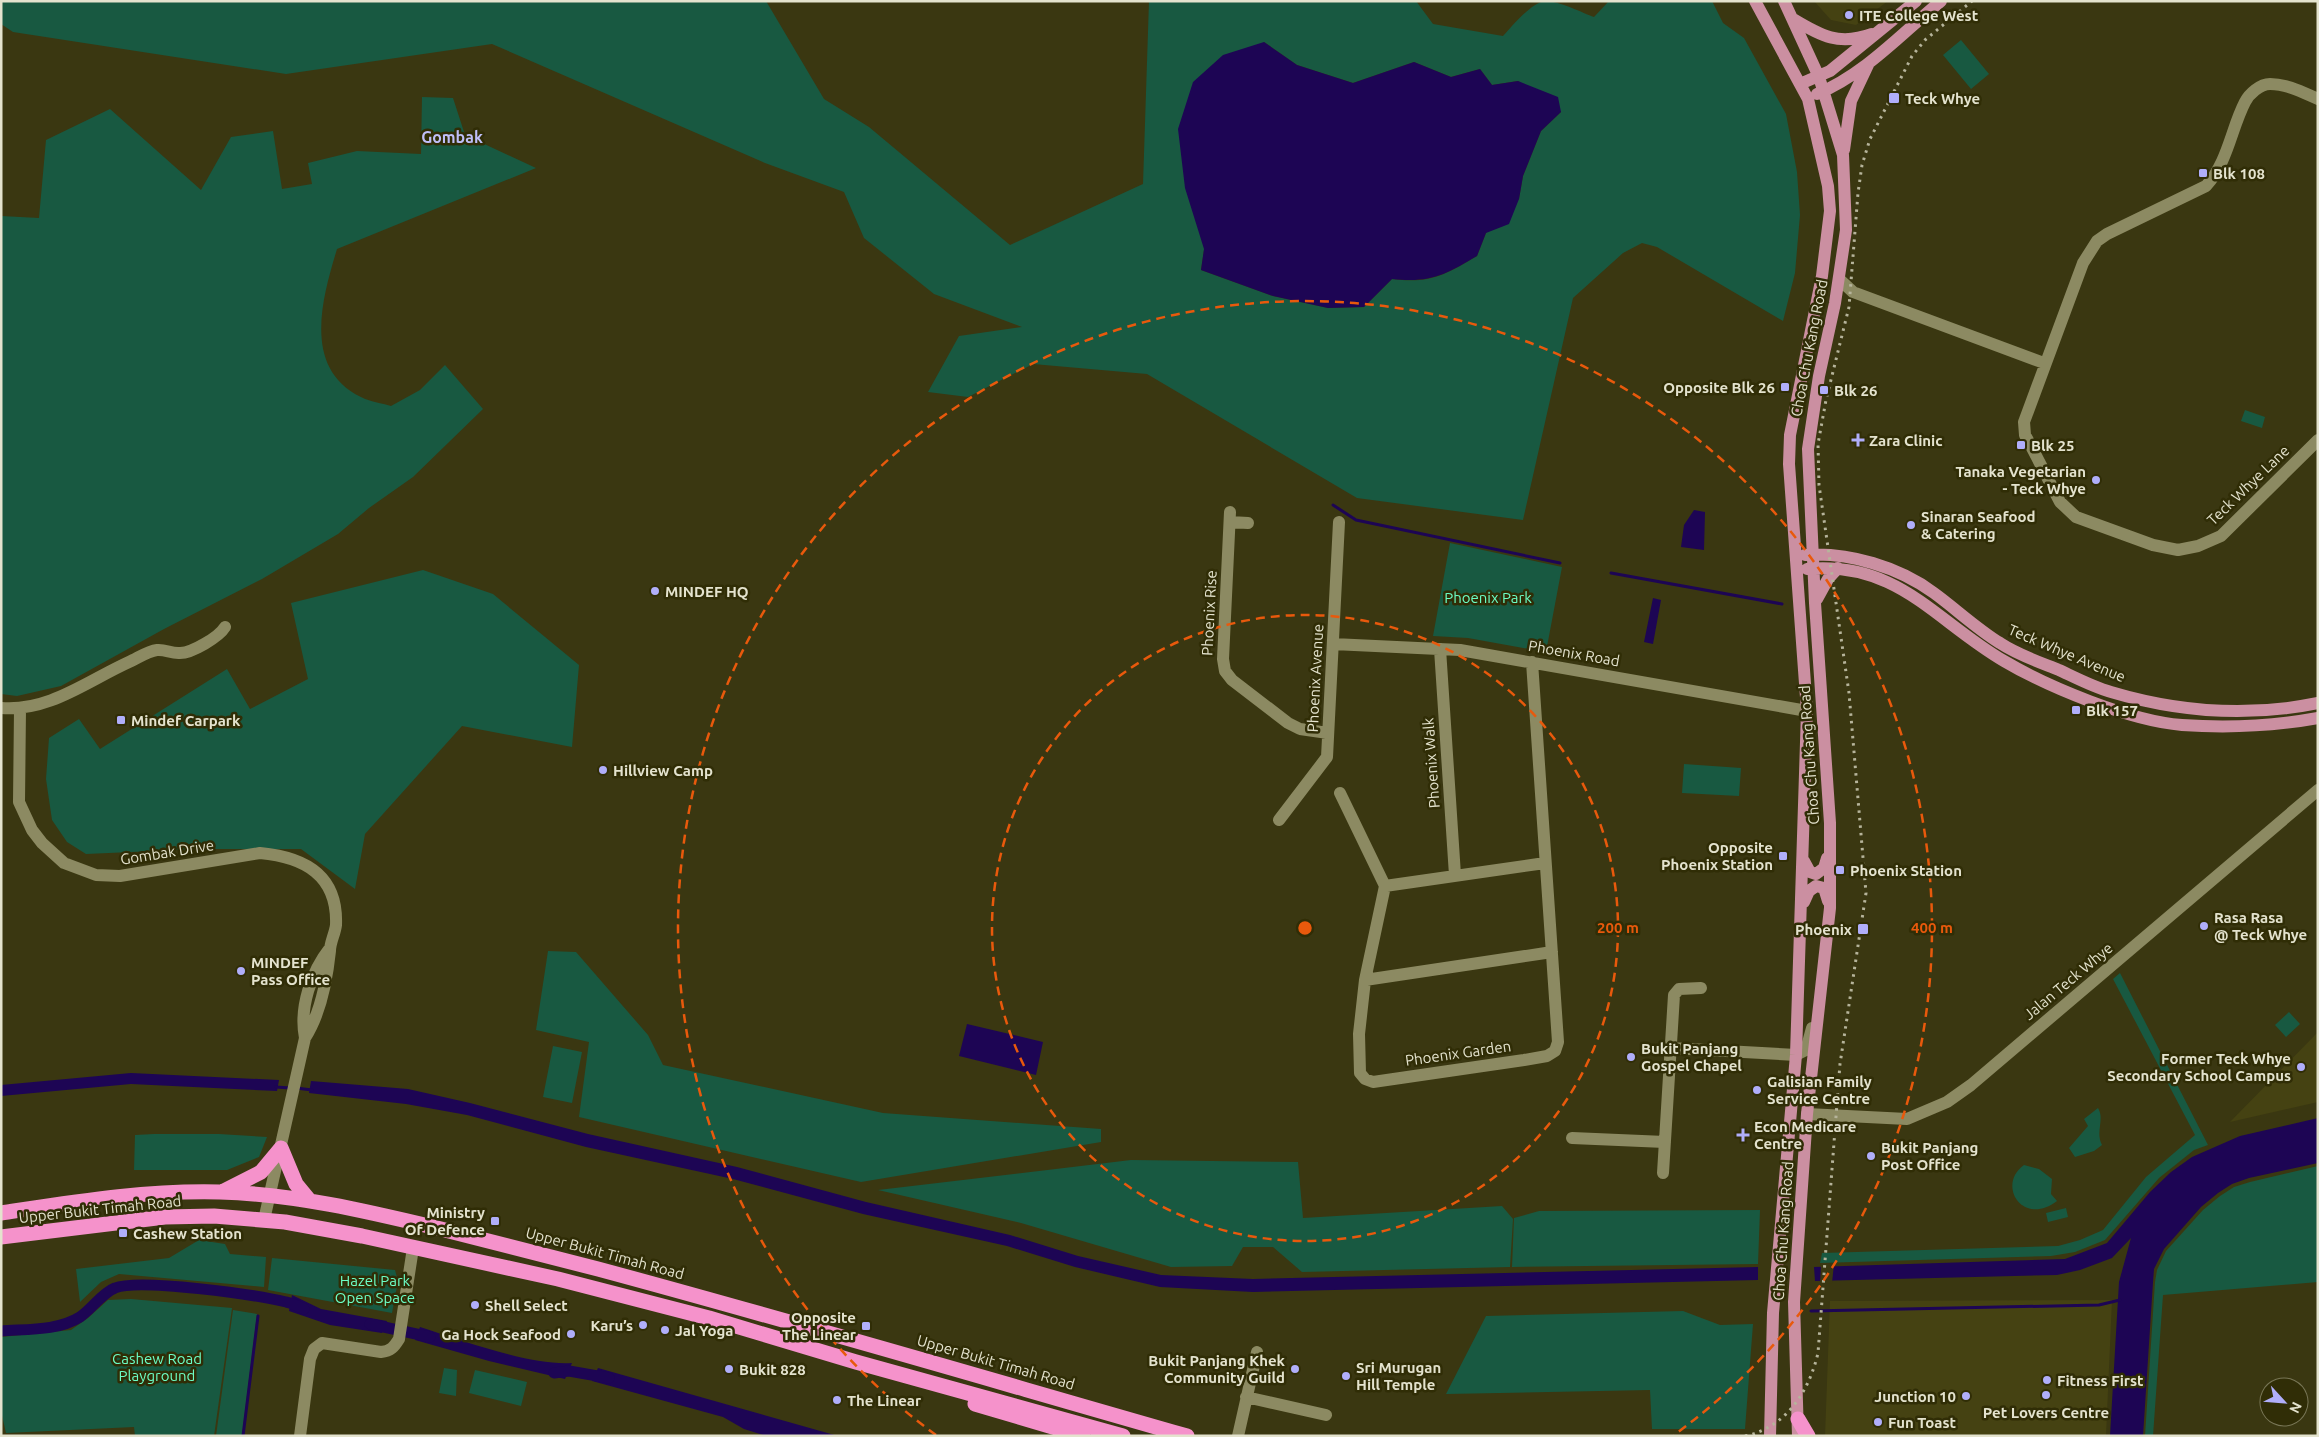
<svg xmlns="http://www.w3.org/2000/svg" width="2319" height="1437" viewBox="0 0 2319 1437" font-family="Ubuntu,sans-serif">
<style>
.built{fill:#454212}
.green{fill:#185941;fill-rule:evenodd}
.water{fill:#1d0554}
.pier{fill:#3a3711}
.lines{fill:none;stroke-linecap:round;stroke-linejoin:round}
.stream{stroke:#1d0554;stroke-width:3}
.canal{stroke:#1d0554;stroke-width:11}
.minor{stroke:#8c8a62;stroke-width:12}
.major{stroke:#cb8fa1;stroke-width:12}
.highway{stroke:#f592cb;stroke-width:15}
.rail{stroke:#b6b49b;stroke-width:3;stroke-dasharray:2.5 5;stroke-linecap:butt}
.ring{fill:none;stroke:#e8590c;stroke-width:2.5;stroke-dasharray:9 6}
.poi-dot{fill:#b0aefa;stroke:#302d06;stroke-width:2}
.labels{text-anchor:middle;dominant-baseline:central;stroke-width:5;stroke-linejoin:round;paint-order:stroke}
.poi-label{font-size:15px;font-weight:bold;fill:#e4e3ce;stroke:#302d06;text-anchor:start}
.street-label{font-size:15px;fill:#e4e3ce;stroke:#302d06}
.park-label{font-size:15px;fill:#6cfec6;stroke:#302d06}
.neighbourhood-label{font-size:16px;font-weight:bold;fill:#bfbff8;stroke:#302d06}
.centre{fill:#e8590c;stroke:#302d06;stroke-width:2.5}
.ring-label{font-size:15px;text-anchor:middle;font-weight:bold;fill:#e8590c;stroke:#302d06;stroke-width:5;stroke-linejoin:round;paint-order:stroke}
</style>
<rect width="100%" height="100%" fill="#3a3711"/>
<path class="built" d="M1814 1H1888L1856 25 1831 20Z
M2318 1032V1102L2230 1122Z
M2112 1300 2106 1436H1825L1830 1301Z"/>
<path class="green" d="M1 1H766L824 99 869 127 1010 245 1143 184 1149 1H1416L1433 24 1503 36C1512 26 1531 3 1545 1 1557 0 1583 13 1594 17L1609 1H1712L1723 23 1744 38 1786 114 1797 172 1800 215 1795 273 1783 321 1657 247 1642 243 1623 253 1573 298 1523 520 1357 498 1147 374 1033 364 968 397 928 392 959 336 1022 327 934 294 864 238 844 192 765 163 492 44 286 74 13 32 1 24ZM1264 42 1297 65 1353 83 1414 62 1451 77 1480 69 1492 85 1518 81 1561 112 1541 131 1523 176 1519 199 1486 233 1477 256C1445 275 1430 284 1392 279L1364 307 1328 308 1273 296 1201 270 1204 250Z
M1961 40 1989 74 1971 89 1943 55Z
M422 97 453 98 465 135 536 168 337 249C322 299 302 368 361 397 370 402 382 403 391 406L420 390 445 365 483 409 413 477 369 508 338 534 262 579 164 629 61 686 17 696 1 694V216L39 218 46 140 110 109 201 190 231 137 273 131 282 189 312 184 308 163 357 151 421 154Z
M2245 410 2265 417 2262 428 2241 421Z
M1450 543 1562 567 1546 652 1468 638 1433 636Z
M423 570 493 594 579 665 572 747 462 726 365 834 355 889 301 849H199L86 854 67 842 52 820 46 779 49 738 79 719 100 749 227 669 250 709 308 679 291 603Z
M1684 764 1741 768 1739 796 1682 793Z
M548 951 576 952 648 1035 663 1065 883 1113 1101 1129V1142L861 1182 579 1117 589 1042 536 1030Z
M2120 973 2208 1145 2194 1150 2159 1178 2105 1240 2075 1252 2051 1256 1820 1263 1822 1253 2058 1246 2080 1240 2103 1230 2146 1177 2195 1135 2113 979Z
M2289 1012 2300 1024 2286 1037 2275 1025Z
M553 1046 582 1052 572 1103 543 1097Z
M2098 1108C2105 1119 2095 1132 2102 1145L2094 1151 2075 1157 2069 1148 2088 1126 2084 1119Z
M154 1134H219L267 1137 259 1157 227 1170H134L135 1135Z
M1131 1160 1298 1162 1303 1218 1502 1206 1513 1219 1510 1267 1302 1272 1273 1247H1243L1232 1266 1171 1267 1021 1223 878 1190Z
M2024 1165 2039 1169 2052 1179 2051 1194 2057 1201C2023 1227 1996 1185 2024 1165Z
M2318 1166V1282L2163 1295 2153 1436H2145L2155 1282 2157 1270 2166 1251 2203 1210 2220 1196 2234 1187 2250 1182Z
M2066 1208 2068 1217 2048 1222 2046 1213Z
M1760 1210 1758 1264 1512 1267 1514 1218 1539 1211Z
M199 1240 225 1244 230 1254 266 1257 264 1287 119 1274 101 1282 80 1302 76 1269 169 1258Z
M272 1258 395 1270 398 1281 392 1313 268 1290Z
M131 1299 232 1308 214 1436H135L134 1427 6 1433 1 1411V1337L71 1330 88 1318 108 1300Z
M233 1310 257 1314 242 1436H216Z
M1683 1311 1720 1325 1753 1324 1745 1429H1652L1650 1390 1446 1394 1486 1316Z
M444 1368 457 1370 456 1396 439 1393Z
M475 1370 527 1382 521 1406 469 1393Z"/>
<path class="water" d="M1264 42 1297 65 1353 83 1414 62 1451 77 1480 69 1492 85 1518 81 1558 97 1561 112 1541 131 1523 176 1519 199 1509 224 1486 233 1477 256C1445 275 1431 283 1392 279L1364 307 1328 308 1273 296 1201 270 1204 249 1185 188 1178 129 1193 82 1223 55Z
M1694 510 1705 512 1704 550 1681 547 1684 525Z
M1653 598 1661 600 1653 644 1644 642Z
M967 1024 1043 1042 1036 1075 959 1056Z
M131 1073 279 1080 277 1091 131 1084 1 1096V1085Z
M311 1081 408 1089 470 1103 588 1134 737 1167 866 1202 1010 1235 1078 1256 1161 1275 1253 1279 1758 1267V1280L1253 1292 1160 1287 1075 1267 1007 1246 863 1214 733 1179 586 1147 467 1115 406 1104 309 1093Z
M2318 1118V1163L2249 1178 2232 1184 2218 1193 2201 1207 2164 1249 2154 1269 2153 1282 2143 1436H2110L2119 1282 2131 1238 2112 1258 2080 1270 2057 1275 1815 1281 1814 1267 2065 1259 2107 1243 2150 1192 2171 1172 2192 1157 2240 1136Z
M292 1295 321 1309 387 1321 382 1333 330 1325 289 1311Z
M420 1327C461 1340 531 1366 572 1363L565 1379 489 1361 415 1340Z
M598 1368 838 1436H766L744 1429 723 1417 592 1381Z"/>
<path class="pier" d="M1821 1264H1834L1832 1283 1820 1284Z"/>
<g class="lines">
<path class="stream" d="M1333 505 1356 520 1560 563
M1611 573 1782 604
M276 1087 290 1088
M296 1088 312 1090
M1811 1311 2099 1305 2120 1300
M243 1436 258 1316"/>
<path class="canal" d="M370 1324 430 1337
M1 1331C26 1329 58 1331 80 1317 92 1309 102 1293 115 1288 139 1278 257 1295 286 1302 292 1303 298 1306 304 1309
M554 1373 569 1371 609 1378"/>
<path class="minor" d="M2318 99C2302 92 2287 84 2270 84 2260 84 2249 94 2245 102 2231 129 2228 162 2206 186L2107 234 2097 241 2083 263 2024 422 2025 435 2030 444 2060 502 2076 517 2153 545 2178 550 2198 546 2221 536 2318 440
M1839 279 1853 292 2044 363
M1230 512 1223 659 1225 671 1232 680 1288 723 1300 729 1328 733
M1230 522 1248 523
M1333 644 1460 650 1807 711
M1440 649 1455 875
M1 708C49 712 87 681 129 662 138 658 148 651 157 650 165 649 172 654 180 653 192 653 219 637 225 627
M20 709 19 802 32 830 42 843 64 863 96 875 120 876 260 853C304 857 338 875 336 925 335 934 330 942 330 951 327 980 321 1013 305 1038L264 1220
M1340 793 1385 886 1365 980 1359 1034 1360 1073 1365 1079 1373 1082 1524 1060 1547 1056 1555 1051 1558 1042 1532 662
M1279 820 1327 757 1339 522
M1385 886 1545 863
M1365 980 1552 952
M305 1038C299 1008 311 972 330 948
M1671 1048 1796 1055 1806 1050 1812 1028
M1807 1114 1907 1119 1947 1102 1971 1085 2318 790
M1572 1138 1665 1142
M1663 1173 1674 995 1679 989 1701 988
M1246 1397 1326 1415
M300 1436 310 1359 314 1349 322 1343 381 1352C391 1351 394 1347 399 1339L413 1248
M1238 1436 1257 1352"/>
<path class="major" d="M1755 1 1808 99 1828 186 1830 211 1822 276 1790 435 1789 464 1807 711 1796 1055 1773 1313 1770 1436
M1784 1 1819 77 1843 155 1846 230 1835 303 1819 376 1808 449 1815 603 1830 823V908L1807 1114 1794 1302 1798 1436
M1793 19C1821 36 1839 46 1872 34
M1800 84 1830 71 1916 1
M1817 94C1865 74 1901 34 1941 1
M1844 150 1851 101 1868 65
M1805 555C1849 552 1899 567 1934 593 1956 609 1977 629 2000 643 2018 655 2039 662 2059 670 2076 678 2093 687 2111 692 2178 712 2249 717 2318 703
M1807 569C1898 561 1934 620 2004 661 2048 687 2130 721 2182 725 2226 728 2274 726 2318 718
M1817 599 1828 579 1838 568
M1804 861 1810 872 1816 874 1824 868 1827 858
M1804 902 1809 891 1816 886 1824 888 1828 901"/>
<path class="highway" d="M224 1191 261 1172 281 1148 296 1184 310 1201
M1 1213C74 1202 146 1190 220 1192 294 1194 366 1211 437 1228 491 1242 545 1255 598 1269 795 1322 991 1380 1187 1436
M1 1237 165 1217 214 1216 285 1222 362 1236 558 1279 709 1318 856 1362 1123 1436
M975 1404 1083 1436
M1798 1419 1808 1436"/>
<path class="rail" d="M1745 1436C1787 1427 1809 1391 1818 1353L1840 1064 1866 893 1849 693 1819 485 1818 444 1826 400 1849 307 1858 193 1862 165 1870 139 1912 56 1925 40 1972 1"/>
</g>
<g class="ring">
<circle cx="1305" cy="928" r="313"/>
<path d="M936 1435A627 627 0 1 1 1674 1435"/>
</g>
<g class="poi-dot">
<circle cx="1849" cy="15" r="5"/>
<rect x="1888" y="92" width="12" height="12" rx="2.5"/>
<rect x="2198" y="168" width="10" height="10" rx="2.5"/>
<rect x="1780" y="382" width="10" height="10" rx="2.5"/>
<rect x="1819" y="385" width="10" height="10" rx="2.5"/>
<path d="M1855.5 432.5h5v5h5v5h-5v5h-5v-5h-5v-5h5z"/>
<rect x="2016" y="440" width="10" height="10" rx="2.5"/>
<circle cx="2096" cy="480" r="5"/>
<circle cx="1911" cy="525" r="5"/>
<circle cx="655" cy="591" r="5"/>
<rect x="2071" y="705" width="10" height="10" rx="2.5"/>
<rect x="116" y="715" width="10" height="10" rx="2.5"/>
<circle cx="603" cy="770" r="5"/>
<rect x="1778" y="851" width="10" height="10" rx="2.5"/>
<rect x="1835" y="865" width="10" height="10" rx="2.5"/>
<circle cx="2204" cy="926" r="5"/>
<rect x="1857" y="923" width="12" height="12" rx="2.5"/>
<circle cx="241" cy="971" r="5"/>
<circle cx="1631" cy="1057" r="5"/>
<circle cx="2301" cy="1067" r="5"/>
<circle cx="1757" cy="1090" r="5"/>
<path d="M1740.5 1127.5h5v5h5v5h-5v5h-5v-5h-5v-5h5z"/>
<circle cx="1871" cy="1156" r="5"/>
<rect x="490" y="1216" width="10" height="10" rx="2.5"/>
<rect x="118" y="1228" width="10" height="10" rx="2.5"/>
<circle cx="475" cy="1305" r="5"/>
<circle cx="643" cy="1325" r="5"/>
<rect x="861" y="1321" width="10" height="10" rx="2.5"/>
<circle cx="665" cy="1330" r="5"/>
<circle cx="571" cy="1334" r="5"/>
<circle cx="729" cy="1369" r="5"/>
<circle cx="1295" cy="1369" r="5"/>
<circle cx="1346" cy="1376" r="5"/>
<circle cx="2047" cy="1380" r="5"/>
<circle cx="2046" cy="1395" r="5"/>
<circle cx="1966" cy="1396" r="5"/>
<circle cx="837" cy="1400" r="5"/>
<circle cx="1878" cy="1422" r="5"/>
</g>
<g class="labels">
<g class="poi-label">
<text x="1859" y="15">ITE College West</text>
<text x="1905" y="98">Teck Whye</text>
<text x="2213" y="173">Blk 108</text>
<text x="1775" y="387" text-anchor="end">Opposite Blk 26</text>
<text x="1834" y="390">Blk 26</text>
<text x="1869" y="440">Zara Clinic</text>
<text x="2031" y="445">Blk 25</text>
<text x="2086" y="471" text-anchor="end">Tanaka Vegetarian<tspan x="2086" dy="17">- Teck Whye</tspan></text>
<text x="1921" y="516">Sinaran Seafood<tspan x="1921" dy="17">&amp; Catering</tspan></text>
<text x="665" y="591">MINDEF HQ</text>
<text x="2086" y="710">Blk 157</text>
<text x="131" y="720">Mindef Carpark</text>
<text x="613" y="770">Hillview Camp</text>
<text x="1773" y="847" text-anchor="end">Opposite<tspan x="1773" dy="17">Phoenix Station</tspan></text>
<text x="1850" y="870">Phoenix Station</text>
<text x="2214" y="917">Rasa Rasa<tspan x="2214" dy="17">@ Teck Whye</tspan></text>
<text x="1852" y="929" text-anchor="end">Phoenix</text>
<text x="251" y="962">MINDEF<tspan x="251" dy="17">Pass Office</tspan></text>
<text x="1641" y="1048">Bukit Panjang<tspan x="1641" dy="17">Gospel Chapel</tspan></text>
<text x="2291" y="1058" text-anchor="end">Former Teck Whye<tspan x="2291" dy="17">Secondary School Campus</tspan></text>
<text x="1767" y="1081">Galisian Family<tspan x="1767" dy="17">Service Centre</tspan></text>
<text x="1754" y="1126">Econ Medicare<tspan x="1754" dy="17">Centre</tspan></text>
<text x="1881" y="1147">Bukit Panjang<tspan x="1881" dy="17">Post Office</tspan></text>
<text x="485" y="1212" text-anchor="end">Ministry<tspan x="485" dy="17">Of Defence</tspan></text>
<text x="133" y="1233">Cashew Station</text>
<text x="485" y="1305">Shell Select</text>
<text x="856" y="1317" text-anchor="end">Opposite<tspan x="856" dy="17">The Linear</tspan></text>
<text x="633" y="1325" text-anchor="end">Karu’s</text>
<text x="675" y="1330">Jal Yoga</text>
<text x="561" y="1334" text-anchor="end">Ga Hock Seafood</text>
<text x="1285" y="1360" text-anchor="end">Bukit Panjang Khek<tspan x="1285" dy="17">Community Guild</tspan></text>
<text x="1356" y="1367">Sri Murugan<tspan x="1356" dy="17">Hill Temple</tspan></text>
<text x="739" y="1369">Bukit 828</text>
<text x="2057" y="1380">Fitness First</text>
<text x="1956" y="1396" text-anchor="end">Junction 10</text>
<text x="847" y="1400">The Linear</text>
<text x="2046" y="1412" text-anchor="middle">Pet Lovers Centre</text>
<text x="1888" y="1422">Fun Toast</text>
</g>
<g class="street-label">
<text transform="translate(1809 348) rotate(-79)">Choa Chu Kang Road</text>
<text transform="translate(2248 485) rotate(-44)">Teck Whye Lane</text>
<text transform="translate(1209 613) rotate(-87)">Phoenix Rise</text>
<text transform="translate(1574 653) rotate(10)">Phoenix Road</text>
<text transform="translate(2067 653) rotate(23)">Teck Whye Avenue</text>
<text transform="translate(1315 678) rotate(-87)">Phoenix Avenue</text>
<text transform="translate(1809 755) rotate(-94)">Choa Chu Kang Road</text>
<text transform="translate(1431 763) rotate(-94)">Phoenix Walk</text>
<text transform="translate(167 852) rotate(-9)">Gombak Drive</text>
<text transform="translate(2068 981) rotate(-40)">Jalan Teck Whye</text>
<text transform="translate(1458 1053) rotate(-8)">Phoenix Garden</text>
<text transform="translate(100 1209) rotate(-6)">Upper Bukit Timah Road</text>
<text transform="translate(1783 1231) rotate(-86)">Choa Chu Kang Road</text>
<text transform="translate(605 1253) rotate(15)">Upper Bukit Timah Road</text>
<text transform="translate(996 1362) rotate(16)">Upper Bukit Timah Road</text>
</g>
<g class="park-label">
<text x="1488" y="597">Phoenix Park</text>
<text x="375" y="1280">Hazel Park<tspan x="375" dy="17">Open Space</tspan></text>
<text x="157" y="1358">Cashew Road<tspan x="157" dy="17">Playground</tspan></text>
</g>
<g class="neighbourhood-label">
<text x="452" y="137">Gombak</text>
</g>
</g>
<circle cx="1305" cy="928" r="8" class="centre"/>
<g class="ring-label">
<text x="1618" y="933">200 m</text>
<text x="1932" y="933">400 m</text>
</g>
<rect width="2319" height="1437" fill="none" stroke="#e4e3ce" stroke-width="5"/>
<g transform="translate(2284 1402) rotate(116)"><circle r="24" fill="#302d06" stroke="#787656"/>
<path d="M0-4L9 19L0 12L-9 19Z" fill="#b0aefa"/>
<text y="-8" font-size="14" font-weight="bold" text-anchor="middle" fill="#e4e3ce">N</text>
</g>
</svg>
